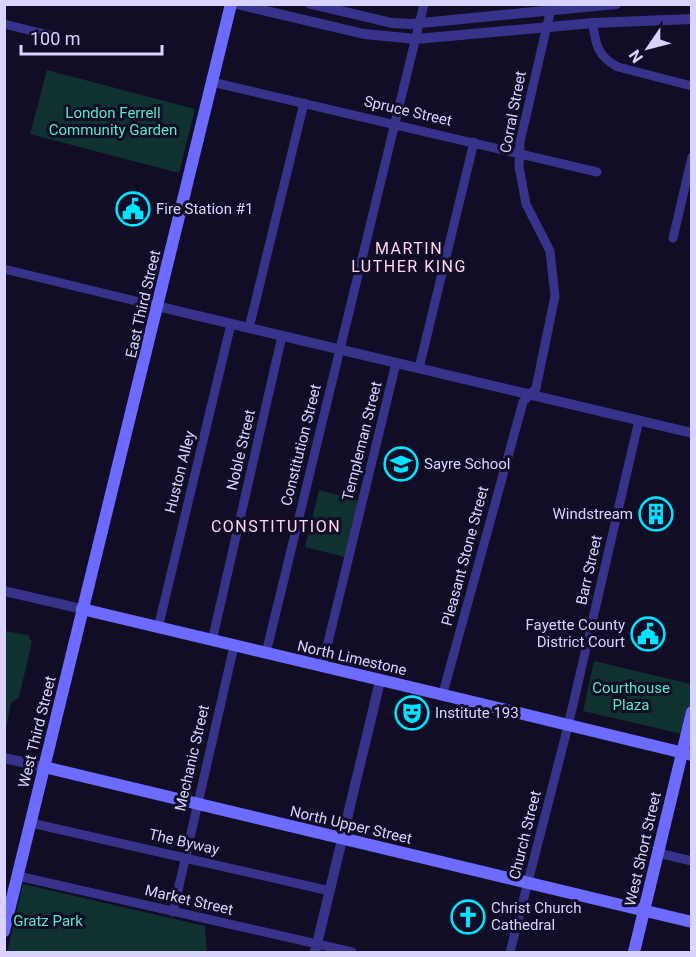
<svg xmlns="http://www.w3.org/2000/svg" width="696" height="957" viewBox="0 0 696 957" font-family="Roboto,sans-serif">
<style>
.green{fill:#0f3130}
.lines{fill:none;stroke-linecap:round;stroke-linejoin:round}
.minor{stroke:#37338a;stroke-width:9}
.tertiary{stroke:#37338a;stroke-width:10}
.secondary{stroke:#6d6aff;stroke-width:12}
.labels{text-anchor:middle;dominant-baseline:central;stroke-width:6;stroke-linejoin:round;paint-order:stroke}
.street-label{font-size:15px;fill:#d8d3ff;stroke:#110d27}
.park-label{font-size:15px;fill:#53eac5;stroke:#110d27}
.poi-label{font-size:15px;fill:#d8d3ff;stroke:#110d27;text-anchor:start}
.neighbourhood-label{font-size:16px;letter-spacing:1.5px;fill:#ffd5f0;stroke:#110d27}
</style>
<rect width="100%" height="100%" fill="#110d27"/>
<path class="green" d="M47 70 195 109 179 173 30 134Z
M319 490 360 501 345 557 305 547Z
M5 631 28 635 32 642 19 697 11 703 5 733Z
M594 661 691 684V736L583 711Z
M23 884 205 926 207 952H7Z"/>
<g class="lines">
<path class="minor" d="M593 23C595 44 598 57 618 67L692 86
M4 24 53 36
M212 82 597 172
M673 238 692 157
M4 269 148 304
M249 328 304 103
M419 368 474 142
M158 628 231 324
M212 641 282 336
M266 653 424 4
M322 667 396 363
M443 693 523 402 536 388 555 296 550 251 526 204 519 167 520 142 552 4
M31 823 330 891
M658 853 692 861
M18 876 352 952
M173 912 234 646
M510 952 568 726 639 420"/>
<path class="tertiary" d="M237 4 364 34 416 39 593 23 692 19
M311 4 392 23 411 24 616 4
M148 304 692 433
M4 591 82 609
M4 758 44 767
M315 952 380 681"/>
<path class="secondary" d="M82 609C286 658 489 705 692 755
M44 767 692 922
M4 931 231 4
M634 952 692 712"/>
</g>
<defs>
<g id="civic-ring" transform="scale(1.725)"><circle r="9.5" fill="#110d27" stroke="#00e4fe" stroke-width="1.5"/><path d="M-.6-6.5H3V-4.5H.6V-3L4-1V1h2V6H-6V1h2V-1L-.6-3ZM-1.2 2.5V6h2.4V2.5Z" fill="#00e4fe"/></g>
<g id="school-ring" transform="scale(1.725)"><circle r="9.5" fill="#110d27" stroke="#00e4fe" stroke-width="1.5"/><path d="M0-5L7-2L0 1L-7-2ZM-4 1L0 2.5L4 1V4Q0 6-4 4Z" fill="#00e4fe"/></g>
<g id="building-ring" transform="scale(1.725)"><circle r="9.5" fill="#110d27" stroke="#00e4fe" stroke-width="1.5"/><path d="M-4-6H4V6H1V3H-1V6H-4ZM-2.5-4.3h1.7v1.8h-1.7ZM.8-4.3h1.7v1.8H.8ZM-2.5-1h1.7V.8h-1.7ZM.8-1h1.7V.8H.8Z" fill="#00e4fe"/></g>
<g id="theatre-ring" transform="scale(1.725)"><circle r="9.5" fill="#110d27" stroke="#00e4fe" stroke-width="1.5"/><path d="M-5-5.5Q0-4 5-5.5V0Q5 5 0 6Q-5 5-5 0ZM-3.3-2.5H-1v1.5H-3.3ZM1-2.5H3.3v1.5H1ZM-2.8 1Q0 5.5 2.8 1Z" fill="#00e4fe"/></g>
<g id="church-ring" transform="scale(1.725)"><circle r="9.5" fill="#110d27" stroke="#00e4fe" stroke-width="1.5"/><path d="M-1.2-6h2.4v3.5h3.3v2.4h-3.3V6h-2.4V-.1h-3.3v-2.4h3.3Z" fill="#00e4fe"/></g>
</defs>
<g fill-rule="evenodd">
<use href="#civic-ring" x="133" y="209"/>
<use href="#school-ring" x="401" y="464"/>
<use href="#building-ring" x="656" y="514"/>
<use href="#civic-ring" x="648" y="634"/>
<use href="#theatre-ring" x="412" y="713"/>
<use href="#church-ring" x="468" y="917"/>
</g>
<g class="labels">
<g class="street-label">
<text transform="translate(408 111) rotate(13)">Spruce Street</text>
<text transform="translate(513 112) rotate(-79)">Corral Street</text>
<text transform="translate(143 304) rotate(-77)">East Third Street</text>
<text transform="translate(362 441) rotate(-76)">Templeman Street</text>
<text transform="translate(301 445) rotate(-76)">Constitution Street</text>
<text transform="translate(241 450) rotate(-77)">Noble Street</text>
<text transform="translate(180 472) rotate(-76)">Huston Alley</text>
<text transform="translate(465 556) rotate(-75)">Pleasant Stone Street</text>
<text transform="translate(589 570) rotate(-77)">Barr Street</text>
<text transform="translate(352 658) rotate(13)">North Limestone</text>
<text transform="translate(37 732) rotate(-76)">West Third Street</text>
<text transform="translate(192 758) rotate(-77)">Mechanic Street</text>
<text transform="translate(351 825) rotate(13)">North Upper Street</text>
<text transform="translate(525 835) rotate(-76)">Church Street</text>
<text transform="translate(184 842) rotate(13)">The Byway</text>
<text transform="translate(643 849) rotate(-77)">West Short Street</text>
<text transform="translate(189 900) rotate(13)">Market Street</text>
</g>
<g class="park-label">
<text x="113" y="113">London Ferrell<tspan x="113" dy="17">Community Garden</tspan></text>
<text x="631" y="688">Courthouse<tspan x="631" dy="17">Plaza</tspan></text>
<text x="48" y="921">Gratz Park</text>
</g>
<g class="poi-label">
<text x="156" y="209">Fire Station #1</text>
<text x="424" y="464">Sayre School</text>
<text x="633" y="514" text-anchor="end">Windstream</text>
<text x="625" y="625" text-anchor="end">Fayette County<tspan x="625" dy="17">District Court</tspan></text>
<text x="435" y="713">Institute 193</text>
<text x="491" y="908">Christ Church<tspan x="491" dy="17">Cathedral</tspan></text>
</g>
<g class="neighbourhood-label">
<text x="409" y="248">MARTIN<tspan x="409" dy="18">LUTHER KING</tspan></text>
<text x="276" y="526">CONSTITUTION</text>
</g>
</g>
<rect width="696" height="957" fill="none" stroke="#d8d3ff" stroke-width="12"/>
<g transform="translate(648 48) rotate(235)" stroke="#110d27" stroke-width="4.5" paint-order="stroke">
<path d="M0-4.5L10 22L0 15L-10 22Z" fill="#d8d3ff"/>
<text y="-9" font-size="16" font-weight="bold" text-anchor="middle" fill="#d8d3ff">N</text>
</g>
<path d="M21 45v9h141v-9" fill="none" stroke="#d8d3ff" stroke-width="3"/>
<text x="30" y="45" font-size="18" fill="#d8d3ff" stroke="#110d27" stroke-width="4.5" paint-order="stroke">100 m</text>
</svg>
